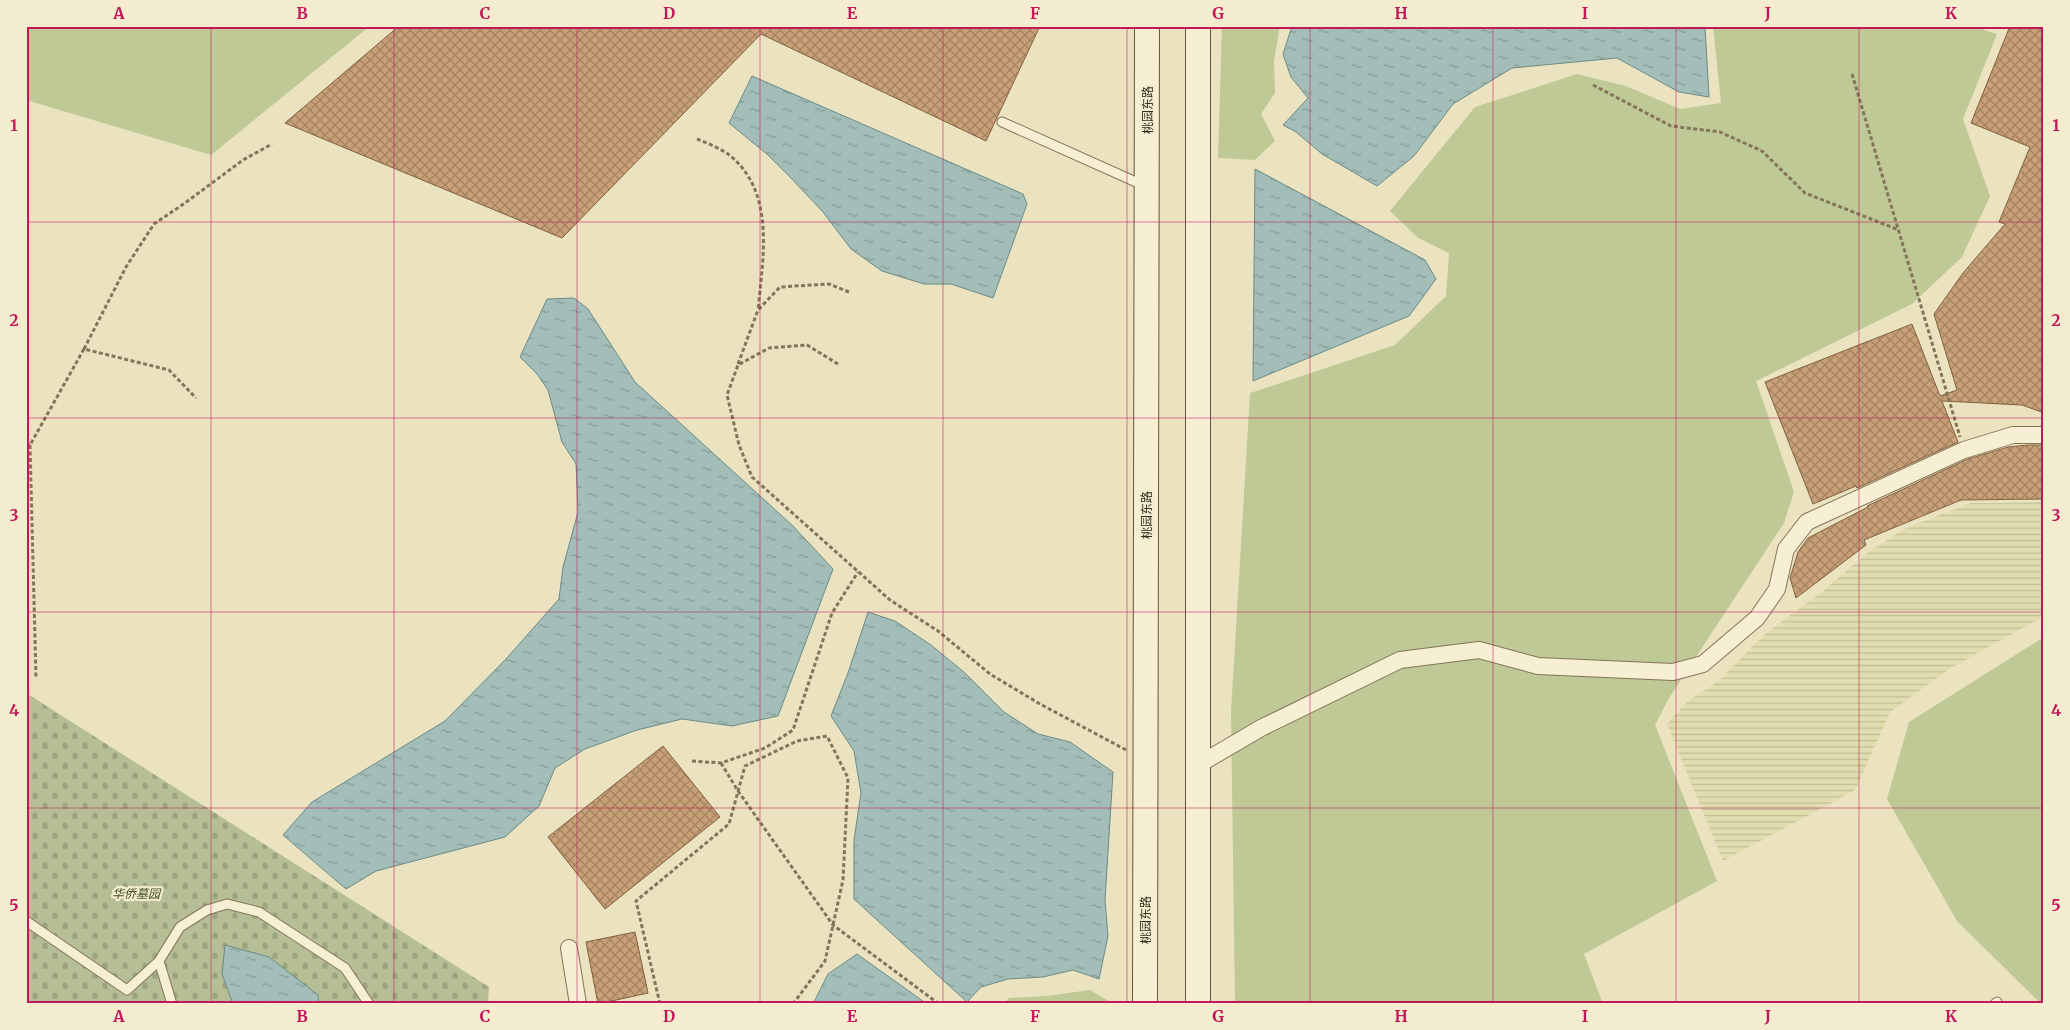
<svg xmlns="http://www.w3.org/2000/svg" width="2070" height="1030" viewBox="0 0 2070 1030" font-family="Merriweather,'Noto Sans SC',serif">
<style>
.farmland{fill:url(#farmland-rules)}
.green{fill:#bec995}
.cemetery{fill:url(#cemetery-stones)}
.water{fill:url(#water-ripples);stroke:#6b8b86}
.building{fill:url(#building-cross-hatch);stroke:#826040}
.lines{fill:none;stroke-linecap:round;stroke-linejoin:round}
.service-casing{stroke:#847459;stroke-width:11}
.minor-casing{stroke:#847459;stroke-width:18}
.secondary-casing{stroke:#65553c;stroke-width:26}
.path{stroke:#847459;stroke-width:3;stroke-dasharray:4 2.5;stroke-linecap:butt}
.service{stroke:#f7efd3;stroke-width:9}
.minor{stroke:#f7efd3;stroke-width:16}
.secondary{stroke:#f7efd3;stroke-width:24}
.grid{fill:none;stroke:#c2185b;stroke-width:1;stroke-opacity:0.55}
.labels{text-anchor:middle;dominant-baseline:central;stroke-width:4.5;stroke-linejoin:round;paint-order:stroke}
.street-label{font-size:12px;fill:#342a1d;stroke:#f3eccf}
.park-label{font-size:12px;font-style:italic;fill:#404f24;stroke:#f3eccf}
.neatline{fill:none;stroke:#c2185b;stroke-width:2}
.grid-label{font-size:16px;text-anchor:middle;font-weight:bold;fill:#c2185b}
</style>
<defs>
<pattern id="farmland-rules" width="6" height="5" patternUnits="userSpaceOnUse" patternTransform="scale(1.25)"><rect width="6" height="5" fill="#e1ddae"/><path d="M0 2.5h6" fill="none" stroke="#c2be95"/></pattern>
<pattern id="cemetery-stones" width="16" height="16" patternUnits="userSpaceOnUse" patternTransform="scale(1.25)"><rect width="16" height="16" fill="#b5be94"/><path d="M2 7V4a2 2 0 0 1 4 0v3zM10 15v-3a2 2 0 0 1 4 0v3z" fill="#9ca37f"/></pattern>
<pattern id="water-ripples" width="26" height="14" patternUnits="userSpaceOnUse" patternTransform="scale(1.25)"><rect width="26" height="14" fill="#a3beb8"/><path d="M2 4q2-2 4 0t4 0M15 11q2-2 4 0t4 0" fill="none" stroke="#869b95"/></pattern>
<pattern id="building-cross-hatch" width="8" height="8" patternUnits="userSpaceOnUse" patternTransform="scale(1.25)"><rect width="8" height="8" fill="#c8a077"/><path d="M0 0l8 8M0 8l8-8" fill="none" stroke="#a38361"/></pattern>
</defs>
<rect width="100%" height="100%" fill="#ebe3c0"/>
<path class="farmland" d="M2044 502V616L1951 668 1890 712 1855 790 1723 861 1667 724 1688 701 1719 681 1765 634 1822 592 1866 554 1904 529 1971 503Z"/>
<path class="green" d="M30 26H370L211 155 26 100V30Z
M1222 26H1280L1274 61 1275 93 1261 114 1275 141 1255 160 1218 158Z
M1713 26H1972L1997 34 1963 119 1990 196 1962 257 1912 304 1756 381 1794 492 1784 523 1669 698 1655 725 1717 881 1584 954 1603 1004H1235L1231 712 1250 393 1395 345 1446 296 1449 253 1418 238 1390 211 1475 107 1577 74 1626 86 1680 109 1721 103Z
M2044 637V1004H2041L1957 921 1887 799 1909 722Z
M1090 990 1114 1004H1003L1009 998 1047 996Z"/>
<path class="cemetery" d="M26 693 489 987 488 1004H26Z"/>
<path class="water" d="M1292 26H1705L1709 97 1679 92 1617 58 1512 68 1453 104 1414 156 1377 186 1322 154 1296 132 1283 125 1308 98 1291 77 1283 54Z
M752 76 1023 194 1027 204 993 298 951 284H924L882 271 851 249 823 212 791 178 768 155 729 123Z
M1255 169 1425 260 1436 279 1409 316 1253 381Z
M574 298 588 309 635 382 793 526 833 569 778 716 732 726 682 719 637 730 585 749 555 768 539 806 505 837 376 871 346 889 283 835 312 802 445 721 506 659 559 599 563 567 578 512 576 464 562 442 548 390 537 374 520 357 547 299Z
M868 612 895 621 931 645 965 673 1004 712 1038 734 1070 742 1113 772 1105 900 1108 936 1099 979 1073 970 1043 977 1008 979 981 987 967 1002 854 899V840L861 793 854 751 831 716 848 673Z
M225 945 269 957 318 995 319 1004H233L222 974Z
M857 954 927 1004H813L828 974Z"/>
<path class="building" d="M399 26H1040L986 141 761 34 562 238 285 123Z
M2010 26H2044V413L2022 405 1942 401 1958 442 1857 488 1856 486 1813 504 1765 382 1912 324 1940 396 1957 390 1934 314 1963 273 2005 224 1999 222 2030 147 1971 123Z
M2028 445H2044V499L1961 500 1864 540 1866 545 1796 598 1790 578 1798 552 1808 538 1868 507 1867 506 1968 459 2008 447Z
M663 746 720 817 605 909 548 837Z
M635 932 648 993 598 1004 586 942Z"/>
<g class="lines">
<g class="service-casing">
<path id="service" d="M1002 122 1145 186
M26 921 127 990 159 961 180 927 207 910 227 904 259 912 345 968 369 1004
M159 961 172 1004
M1995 1004 1997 1002"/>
</g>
<g class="minor-casing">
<path id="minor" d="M1198 765 1261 728 1400 660 1479 650 1538 666 1673 672 1703 664 1757 618 1777 589 1786 549 1807 522 1964 450 2013 435H2044
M569 948 578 1004"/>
</g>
<g class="secondary-casing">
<path id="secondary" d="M1198 26V1004
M1145 1004 1147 26"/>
</g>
<path class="path" d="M1852 74 1960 437
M1593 85 1671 126 1720 132 1762 151 1805 193 1899 230
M697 139C707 143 719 148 728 154 776 191 763 257 758 310
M84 349 126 267 154 224 185 203 243 160 272 144
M738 364 758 310 780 287 829 284 849 292
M838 364 807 345 769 348 738 365 727 395 739 445 752 477 890 600 938 631 990 674 1040 704 1128 751
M26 443 30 445 84 349 169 370 196 398
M30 445 36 678
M692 761 721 763 765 748 793 730 832 613 858 572
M721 763 738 791 833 925 939 1004
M660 1004 636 901 729 824 745 766 797 741 827 736 848 778 843 880 825 961 793 1004"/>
<use href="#service" class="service"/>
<use href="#minor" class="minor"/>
<use href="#secondary" class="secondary"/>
</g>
<path class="grid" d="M211 26V1004M394 26V1004M577 26V1004M760 26V1004M943 26V1004M1127 26V1004M1310 26V1004M1493 26V1004M1676 26V1004M1859 26V1004M26 222H2044M26 418H2044M26 612H2044M26 808H2044"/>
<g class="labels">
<g class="street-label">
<text transform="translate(1147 110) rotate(-90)">桃园东路</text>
<text transform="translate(1146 515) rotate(-90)">桃园东路</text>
<text transform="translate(1145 920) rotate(-90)">桃园东路</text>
</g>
<g class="park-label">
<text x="136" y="893">华侨墓园</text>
</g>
</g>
<rect width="2070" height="1030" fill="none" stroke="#f3eccf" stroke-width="55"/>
<rect x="28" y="28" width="2014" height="974" class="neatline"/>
<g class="grid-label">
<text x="119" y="19">A</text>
<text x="302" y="19">B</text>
<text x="485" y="19">C</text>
<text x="669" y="19">D</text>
<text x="852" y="19">E</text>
<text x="1035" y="19">F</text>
<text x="1218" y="19">G</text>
<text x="1401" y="19">H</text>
<text x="1585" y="19">I</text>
<text x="1768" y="19">J</text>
<text x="1951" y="19">K</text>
<text x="14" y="131">1</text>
<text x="2056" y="131">1</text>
<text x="14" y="326">2</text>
<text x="2056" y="326">2</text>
<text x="14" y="521">3</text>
<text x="2056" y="521">3</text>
<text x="14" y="716">4</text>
<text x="2056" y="716">4</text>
<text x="14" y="911">5</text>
<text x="2056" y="911">5</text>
<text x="119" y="1022">A</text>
<text x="302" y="1022">B</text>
<text x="485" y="1022">C</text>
<text x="669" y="1022">D</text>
<text x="852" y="1022">E</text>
<text x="1035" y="1022">F</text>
<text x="1218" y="1022">G</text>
<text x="1401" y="1022">H</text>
<text x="1585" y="1022">I</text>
<text x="1768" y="1022">J</text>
<text x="1951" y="1022">K</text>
</g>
</svg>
